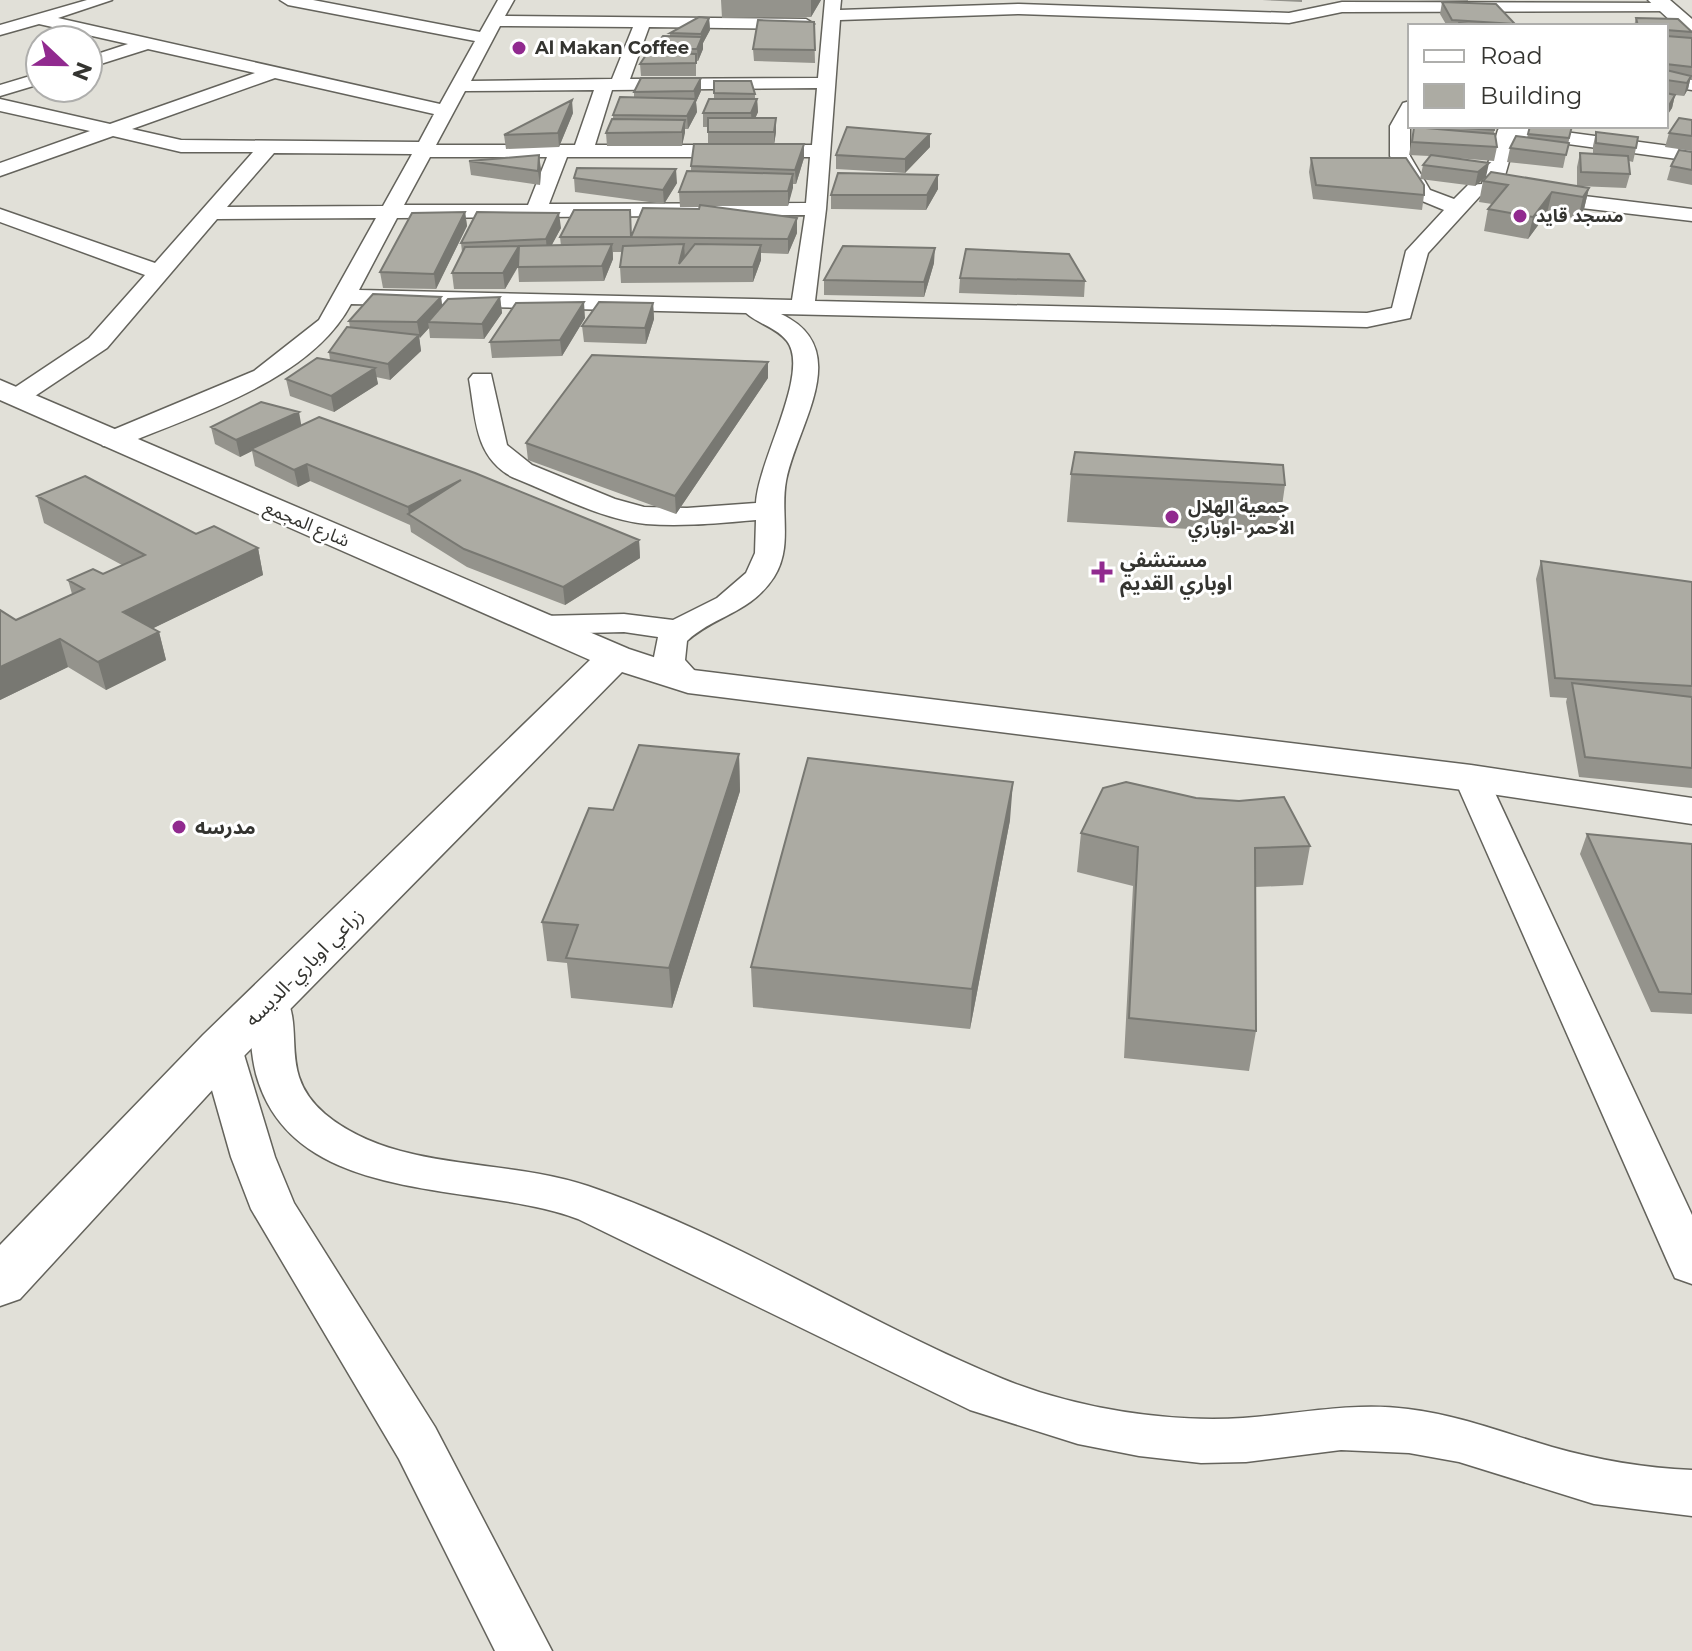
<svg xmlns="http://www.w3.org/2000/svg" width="1692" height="1651" viewBox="0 0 1692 1651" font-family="Montserrat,'Noto Sans Arabic',sans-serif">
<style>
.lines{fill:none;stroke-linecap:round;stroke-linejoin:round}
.street-casing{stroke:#64635c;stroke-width:3}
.secondary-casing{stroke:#64635c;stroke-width:3}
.street{fill:#fff;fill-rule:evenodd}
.secondary{fill:#fff;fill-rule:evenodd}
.wall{fill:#94938c}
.shaded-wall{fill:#787872}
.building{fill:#acaba3;stroke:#787872;stroke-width:2}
.poi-dot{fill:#912a8f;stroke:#fff;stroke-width:3}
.labels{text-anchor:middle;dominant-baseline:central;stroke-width:6;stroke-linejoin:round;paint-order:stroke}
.far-poi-label{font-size:18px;font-weight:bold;fill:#343430;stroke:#fff;text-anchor:start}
.far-street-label{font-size:18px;fill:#343430;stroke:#fff}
.poi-label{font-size:20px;font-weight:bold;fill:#343430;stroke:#fff;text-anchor:start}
.street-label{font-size:20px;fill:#343430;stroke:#fff}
</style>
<rect width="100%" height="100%" fill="#e1e0d8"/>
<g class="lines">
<g class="street-casing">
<path id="street" d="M87 0H112L58 18 440 104 475 41 288 5 280 0H313L480 32 498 0H514L505 16 806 19 814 24 806 29 649 27 630 79 818 78 825 0H841L840 10 1019 4 1289 13 1342 2 1667 3 1675 8 1673 11 1342 12 1289 23 1019 14 840 20 826 209 815 301 1367 313 1392 308 1406 251 1444 210 1415 198 1390 156V126L1403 103 1410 101V156L1430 190 1454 199 1468 185 1482 184 1498 130 1501 126H1521L1692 149V161L1516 137 1502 186 1692 209V221L1480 196 1428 253 1410 318 1367 327 781 314C856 349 796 426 786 481 780 514 793 547 774 577 750 614 715 615 687 641L685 660 704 681 699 688C678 693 665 679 653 662L658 637 624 632 543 634 532 632 527 625 532 618 543 616 624 614 673 620 717 598 746 573 755 553 756 520C719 523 683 527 646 524 600 519 555 494 512 477 474 456 476 418 469 379L473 374H491L507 445 532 465 615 499 644 507 687 508 756 503C758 461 811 372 787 341 776 327 758 324 746 313L351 304C310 381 198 413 121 446H103L99 440 103 434 254 371 319 320 376 218 217 219 107 348 26 402H8L4 397 8 392 89 338 145 275 0 222V209L155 263 253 152H181L113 136 0 176V163L90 131 0 111V99L110 124 255 73 148 49 88 68V57L128 44 39 24 0 35V25ZM500 26 633 27 612 79 471 81ZM275 78 434 114 419 142 181 140 132 129ZM817 88 812 145H595L612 90ZM594 90 575 145H436L465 91ZM274 153 412 154 383 206 227 207ZM430 157H547L528 205H404ZM567 157H810L806 203 549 204ZM805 215 792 300 359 290 397 218Z
M40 73V84L0 96V85Z
M1666 76 1692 80V90L1666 86Z
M1471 768 1483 771 1488 778 1692 1215V1284L1675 1278 1669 1265 1454 778 1459 771Z
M269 987 283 991C307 1030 276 1072 325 1114 396 1173 503 1157 588 1186 732 1235 862 1321 1003 1379 1075 1408 1166 1423 1243 1418 1299 1414 1351 1402 1408 1409 1458 1415 1504 1433 1552 1447 1598 1460 1644 1468 1692 1470V1516L1594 1504 1459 1462 1409 1453 1341 1450 1246 1462 1201 1463 1139 1456 1078 1444 970 1410 578 1219C477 1180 293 1209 256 1074 250 1050 250 1025 249 1001L255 991Z
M221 1033 236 1038 242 1048 275 1157 294 1203 435 1427 552 1651H495L399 1459 251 1209 231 1157 200 1048 206 1038Z"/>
</g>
<g class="secondary-casing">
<path id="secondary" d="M1648 0H1670L1692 19V36L1685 34Z
M0 380 629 649 693 670 1471 765 1692 798V824L1471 791 688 693 622 672 239 1061 20 1299 0 1306V1245L203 1035 590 660 0 400Z"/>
</g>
<use href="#street" class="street"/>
<use href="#secondary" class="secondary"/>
</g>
<path class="wall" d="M721 0H821L811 17 722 18Z
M1262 0H1302V2Z
M1416 0H1468V1Z
M1442 2 1515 24V26H1447L1440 14Z
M709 18 710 30 703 43V49L698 61H696V76H641L640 64 653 52 652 49 670 36V33Z
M1636 18 1692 31V80H1690L1688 89 1684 96 1675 95 1672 108 1666 117V26H1634Z
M814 22 815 63 754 61 753 49Z
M701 78V91L696 102 697 112 688 129H685L682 146H607L606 133 613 119V115L634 97V92Z
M714 93 755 94V99H757L758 112 755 118 776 132 774 144 804 158 796 184H793L788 206H709L797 233 788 254 761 253V260L753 282 621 283 620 267 622 252H613V259L604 281 519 282 518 267 505 289H454L452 273 462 252 461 243 561 228 551 246H561L560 237 631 236 699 209 700 207H680L679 192 691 171V166L708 144V127H703V113L714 99Z
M573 113 559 147 506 149 504 135Z
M1692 120V151L1665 147 1669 133Z
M1427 126H1498V129H1494V134L1497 147 1494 161 1456 158 1486 177 1475 186 1420 179 1423 165 1429 156 1409 155 1414 127 1426 128Z
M1530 126H1572L1563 168 1507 162 1510 148 1527 138Z
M1596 132 1636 148 1633 162 1629 161 1630 174 1626 188 1578 186 1589 188 1584 209 1578 219 1547 213 1528 239 1484 231 1488 209 1492 204 1479 202 1483 181 1577 186V167L1580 153 1593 154V146Z
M930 147 905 173 836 169V155Z
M1692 152V185L1667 180 1671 166Z
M1311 158 1424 195 1422 210 1313 199 1309 172Z
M469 161 541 169 540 185 471 175Z
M938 175V189L926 210 831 209V195Z
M574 178 677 183 664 204 575 192Z
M465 212 467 226 436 289 383 288 380 272Z
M934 263 924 297 824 295V280Z
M960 278 1085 281 1084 297 959 293Z
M441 297 442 306 500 297 502 313 484 339 430 338 429 328 419 338 421 351 390 380 376 377 378 384 334 412 290 396 286 379 330 360 329 352 350 328 349 321Z
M653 303 654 319 646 344 584 342 582 326Z
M585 318 562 356 492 358 490 342Z
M768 378 676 514 528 460 526 443Z
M302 425 639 540 640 558 565 605 467 567 411 532 410 525 310 481 298 487 255 466 252 451 240 457 215 444 211 427Z
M1071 474 1285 485 1278 534 1067 522Z
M37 496 258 548 263 575 153 628 159 632 166 660 106 690 68 667 0 700V610L16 620 72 594 68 580 103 574 122 565 44 523Z
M1541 561 1692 582V788L1579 777 1566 702 1567 698 1550 697 1536 579Z
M739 754 740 791 672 1008 571 998 567 963 547 961 542 922 613 810Z
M1010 820 970 1029 753 1007 751 967Z
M1081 833 1310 846 1303 885 1255 887 1256 1031 1249 1071 1124 1058 1133 886 1077 872Z
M1587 834 1692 844V1014L1651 1012 1580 854Z"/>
<path class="shaded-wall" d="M811 0H821L811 17Z
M709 18 710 30 703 43V49L698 61 697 49 701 40V34Z
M1691 76 1688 89 1684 96 1687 83Z
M701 78V91L696 102 697 112 688 129 687 116 695 102 694 91Z
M1675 95 1672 108 1666 117 1667 109Z
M757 99 758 112 752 126 751 113Z
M572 100 573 113 559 147 558 133Z
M776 118V132L774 145V132Z
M685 120V133L682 146V132Z
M930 134V147L905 173V159Z
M804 144V158L796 184 795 170Z
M539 155 541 169 540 185 538 171Z
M1489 163 1486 177 1475 186 1478 172Z
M676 169 677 183 664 204 663 190Z
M793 174V188L788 206V191Z
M938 175V189L926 210 927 195Z
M1589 188 1584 209 1578 219 1583 197Z
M1552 192 1547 213 1528 239 1533 217Z
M465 212 467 226 436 289 434 274Z
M559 213 561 228 547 254 546 239Z
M797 218V233L788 254V239Z
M612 244 613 259 604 281 602 266Z
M684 244 685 259 679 264Z
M761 245V260L753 282V267Z
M519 246 521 261 505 289 503 273Z
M935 248 934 263 924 297V282Z
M441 297 443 312 428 322 429 328 420 338 417 322Z
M500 297 502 313 484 339 482 324Z
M584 302 585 318 562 356 560 340Z
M653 303 654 319 646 344 645 328Z
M419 335 421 351 390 380 388 364Z
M768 362V378L676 514 675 496Z
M375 368 378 384 334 412 331 396Z
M299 412 302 429 251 449 252 451 240 457 236 440Z
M307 464 310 481 298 487 294 470Z
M461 480 409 515 408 507Z
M639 540 640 558 565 605 563 587Z
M258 548 263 575 131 639 123 612Z
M159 632 166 660 106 690 98 662Z
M60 639 68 667 0 700V667Z
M739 754 740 791 672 1008 669 968Z
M1013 782 1010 820 970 1029 972 989Z"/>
<path class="building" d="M1442 2 1496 4 1515 24 1452 20Z
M699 17 709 18 701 34 670 33Z
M1636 18 1678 19 1692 32 1666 30V26H1638Z
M758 20 814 22 815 50 753 49Z
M1459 23 1488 26H1457Z
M663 36 702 37 697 49H652Z
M1666 36 1692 38V67L1666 64Z
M648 52 696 54V63L640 64Z
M1666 70 1691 76 1687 83 1666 80Z
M641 78H701L694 91 634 92Z
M714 81H751L755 94 714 93Z
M1666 93 1675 95 1667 109 1666 108Z
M620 97 696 99 687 116 613 115Z
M709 99H757L751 113H703Z
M572 100 558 133 504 135Z
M708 118H776L774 132H708Z
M1679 118 1692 120V136L1669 133Z
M612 119 685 120 682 132 606 133Z
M1432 126H1494V130Z
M1530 126H1572L1569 138 1528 134Z
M847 127 930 134 905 159 836 155Z
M1414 127 1495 134 1497 147 1412 142Z
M1596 132 1638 137 1636 148 1596 143Z
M1516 136 1569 143 1566 155 1510 148Z
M694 144H804L795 170 691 166Z
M1679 150 1692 152V170L1671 166Z
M1580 153 1628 156 1630 174 1581 172Z
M539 155 538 171 469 161Z
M1431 155 1489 163 1478 172 1423 165Z
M1311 158H1406L1424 185V195L1316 185Z
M577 168 676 169 663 190 574 178Z
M687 171 793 174 788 191 679 192Z
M1491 172 1589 188 1583 197 1552 192 1533 217 1488 209 1508 185 1483 181Z
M838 173 938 175 927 195H831Z
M700 205 797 218 788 239 631 237 643 208 699 209Z
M574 210H630L631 237H560Z
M465 212 434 274 380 272 412 213Z
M477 212 559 213 546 239 461 243Z
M612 244 602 266 518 267 519 246Z
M684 244 679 264 695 244 761 245 753 267H620L623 246Z
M519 246 503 273H452L465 247Z
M843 246 935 248 924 282 824 280Z
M966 249 1069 254 1085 281 960 278Z
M373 294 441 297 417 322 349 321Z
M500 297 482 324 428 322 448 299Z
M584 302 560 340 490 342 516 303Z
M599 302 653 303 645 328 582 326Z
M347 327 419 335 388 364 329 352Z
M592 355 768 362 675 496 526 443Z
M317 358 375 368 331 396 286 379Z
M261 402 299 412 236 440 211 427Z
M319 417 475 473 639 540 563 587 464 549 408 514 461 480 408 507 307 464 294 470 251 449Z
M1075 452 1283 465 1285 485 1071 474Z
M85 476 196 534 214 526 258 548 123 612 159 632 98 662 60 639 0 667V610L16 620 84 589 68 580 93 569 103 574 145 555 37 496Z
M1541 561 1692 582V686L1555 678Z
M1572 683 1692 697V768L1585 757Z
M639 745 739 754 669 968 566 958 578 925 542 922 589 808 613 810Z
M808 758 1013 782 972 989 751 967Z
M1126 782 1196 798 1239 801 1284 797 1310 846 1255 848 1256 1031 1129 1018 1138 847 1081 833 1103 788Z
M1587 834 1692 844V994L1659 992Z"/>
<g class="poi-dot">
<circle cx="519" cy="48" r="8"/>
<circle cx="1520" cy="216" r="8"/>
<circle cx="1172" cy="517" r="8"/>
<path d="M1098 560h8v8h8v8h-8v8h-8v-8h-8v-8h8z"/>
<circle cx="179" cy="827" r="8"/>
</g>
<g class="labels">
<g class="far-poi-label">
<text x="535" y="48">Al Makan Coffee</text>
<text x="1536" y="216">مسجد قايد</text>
<text x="1188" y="507">جمعية الهلال<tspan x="1188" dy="21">الاحمر -اوباري</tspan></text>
</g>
<g class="far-street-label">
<text transform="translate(307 524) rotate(23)">شارع المجمع</text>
</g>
<g class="poi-label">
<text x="1120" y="560">مستشفي<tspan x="1120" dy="23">اوباري القديم</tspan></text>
<text x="195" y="827">مدرسه</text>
</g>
<g class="street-label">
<text transform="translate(304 967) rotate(-45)">زراعي اوباري-الديسه</text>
</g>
</g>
<rect x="1408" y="24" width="260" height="104" fill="#ffffff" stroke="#aeaeac" stroke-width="2"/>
<rect x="1424" y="50" width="40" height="12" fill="#ffffff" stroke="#aeaeac" stroke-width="2"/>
<text x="1480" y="64" font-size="24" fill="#343430">Road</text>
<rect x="1424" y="84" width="40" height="24" fill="#acaba3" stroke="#aeaeac" stroke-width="2"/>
<text x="1480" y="104" font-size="24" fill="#343430">Building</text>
<g transform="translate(64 64) rotate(112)"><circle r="38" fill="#ffffff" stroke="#aeaeac" stroke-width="2"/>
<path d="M0-6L14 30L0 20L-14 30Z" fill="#912a8f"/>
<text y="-12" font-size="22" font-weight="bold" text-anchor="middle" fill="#343430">N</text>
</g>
</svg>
